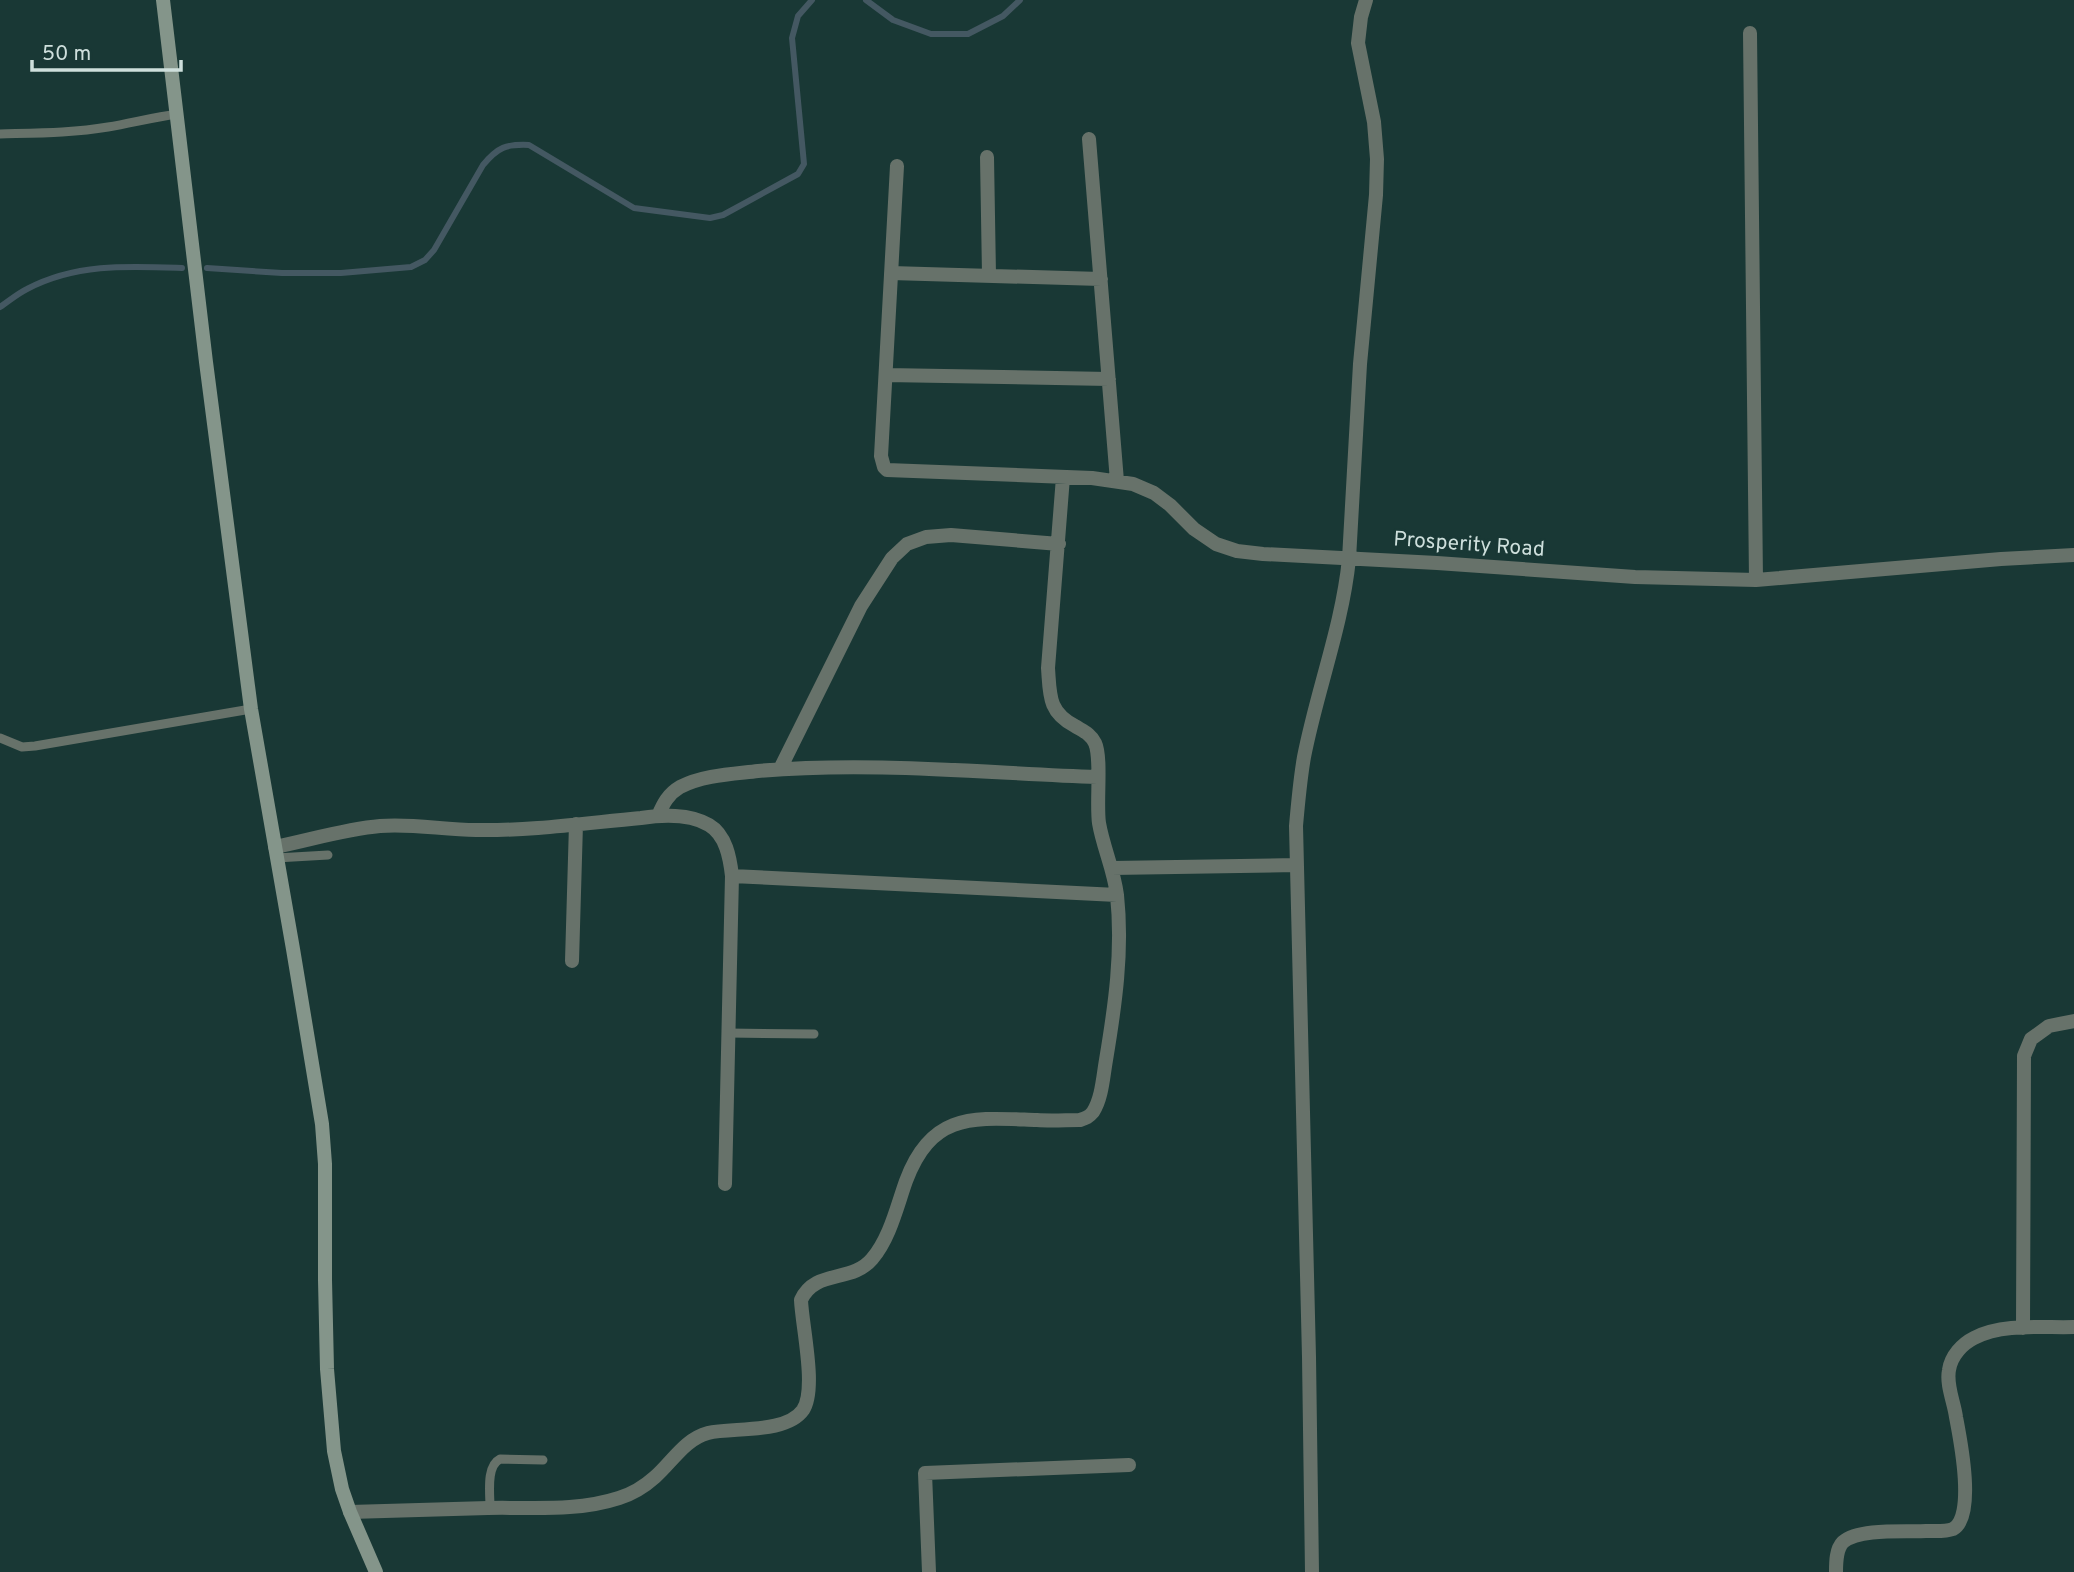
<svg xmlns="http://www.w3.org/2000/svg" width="2074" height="1572" viewBox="0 0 2074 1572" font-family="Overpass,sans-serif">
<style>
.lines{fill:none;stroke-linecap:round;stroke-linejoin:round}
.stream{stroke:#445862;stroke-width:6}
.lane{stroke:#67726a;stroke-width:9}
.street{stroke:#67726a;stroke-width:14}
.secondary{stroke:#84958a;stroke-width:14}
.labels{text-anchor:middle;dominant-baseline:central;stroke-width:5;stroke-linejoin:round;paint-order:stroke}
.street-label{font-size:21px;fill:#cedfdc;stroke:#193835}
</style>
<rect width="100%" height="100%" fill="#193835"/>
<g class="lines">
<path class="stream" d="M866 0 893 20 931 34H968L1003 16 1020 0
M207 268 282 273H341L411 267 425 260 434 250 483 165C498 147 506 144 529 145L634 208 710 218 723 215 798 174 804 164 792 38 798 16 812 0
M0 307C9 301 17 294 27 289 76 263 129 266 182 268"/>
<path class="lane" d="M0 134C36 133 73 133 108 127 132 123 154 117 178 114
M0 738 22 747 35 746 251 709
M276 858 328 855
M728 1033 814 1034
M490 1507C490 1493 486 1466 500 1459L543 1460"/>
<path class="street" d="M1750 33 1756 580
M1089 139 1117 481
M987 157 989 275
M897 166 881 456 884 467 887 470 1092 478 1133 484 1154 493 1170 505 1194 529 1216 544 1237 551 1263 554 1437 563 1635 577 1756 580 2001 559 2074 555
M891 273 1101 279
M886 375 1109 379
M780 769 861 606 892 558 907 544 926 537 951 535 1059 544
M658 816C663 804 668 794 680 787 703 775 733 774 758 771 869 761 985 773 1097 777
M275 847C310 840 345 829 380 826 411 823 444 830 476 830 531 831 586 823 641 818 662 815 689 813 709 825 726 835 730 858 732 876L725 1184
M1112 868 1296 865
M732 876 1117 895
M572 961 576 824
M2023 1328 2024 1056 2031 1039 2049 1026 2074 1021
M350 1512C396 1511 442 1509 488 1508 532 1507 576 1512 619 1498 632 1494 645 1486 655 1477 672 1462 685 1439 708 1433 733 1427 786 1434 803 1410 817 1389 802 1326 801 1300 815 1269 852 1283 872 1259 890 1238 897 1206 906 1181 932 1111 975 1118 1037 1120 1051 1121 1066 1120 1080 1120 1086 1118 1089 1117 1093 1112 1102 1098 1103 1077 1106 1060 1115 1006 1123 951 1117 895 1114 870 1103 847 1099 823 1096 803 1102 758 1095 743 1091 734 1083 731 1075 726 1048 712 1050 695 1048 668L1063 477
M929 1572 925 1473 1129 1465
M1312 1572 1309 1357 1296 826C1298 803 1300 780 1304 757 1317 690 1342 627 1349 559L1360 364 1376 195 1377 159 1374 122 1358 43 1361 17 1366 0
M1836 1572C1836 1562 1836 1549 1843 1542 1859 1528 1905 1532 1926 1531 1934 1531 1945 1532 1953 1529 1976 1517 1960 1438 1956 1417 1954 1402 1946 1385 1949 1370 1951 1356 1962 1344 1974 1338 2003 1323 2043 1328 2074 1327"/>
<path class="secondary" d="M163 0 206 362 251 709 293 949 322 1124 325 1164V1280L327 1369 334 1451 342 1489 350 1512 376 1572"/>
</g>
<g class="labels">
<g class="street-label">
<text transform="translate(1469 545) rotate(4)">Prosperity Road</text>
</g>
</g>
<path d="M32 60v10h149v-10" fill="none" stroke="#cedfdc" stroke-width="3.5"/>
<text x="42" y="60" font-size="21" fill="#cedfdc" stroke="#193835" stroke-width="5" paint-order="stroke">50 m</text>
</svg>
